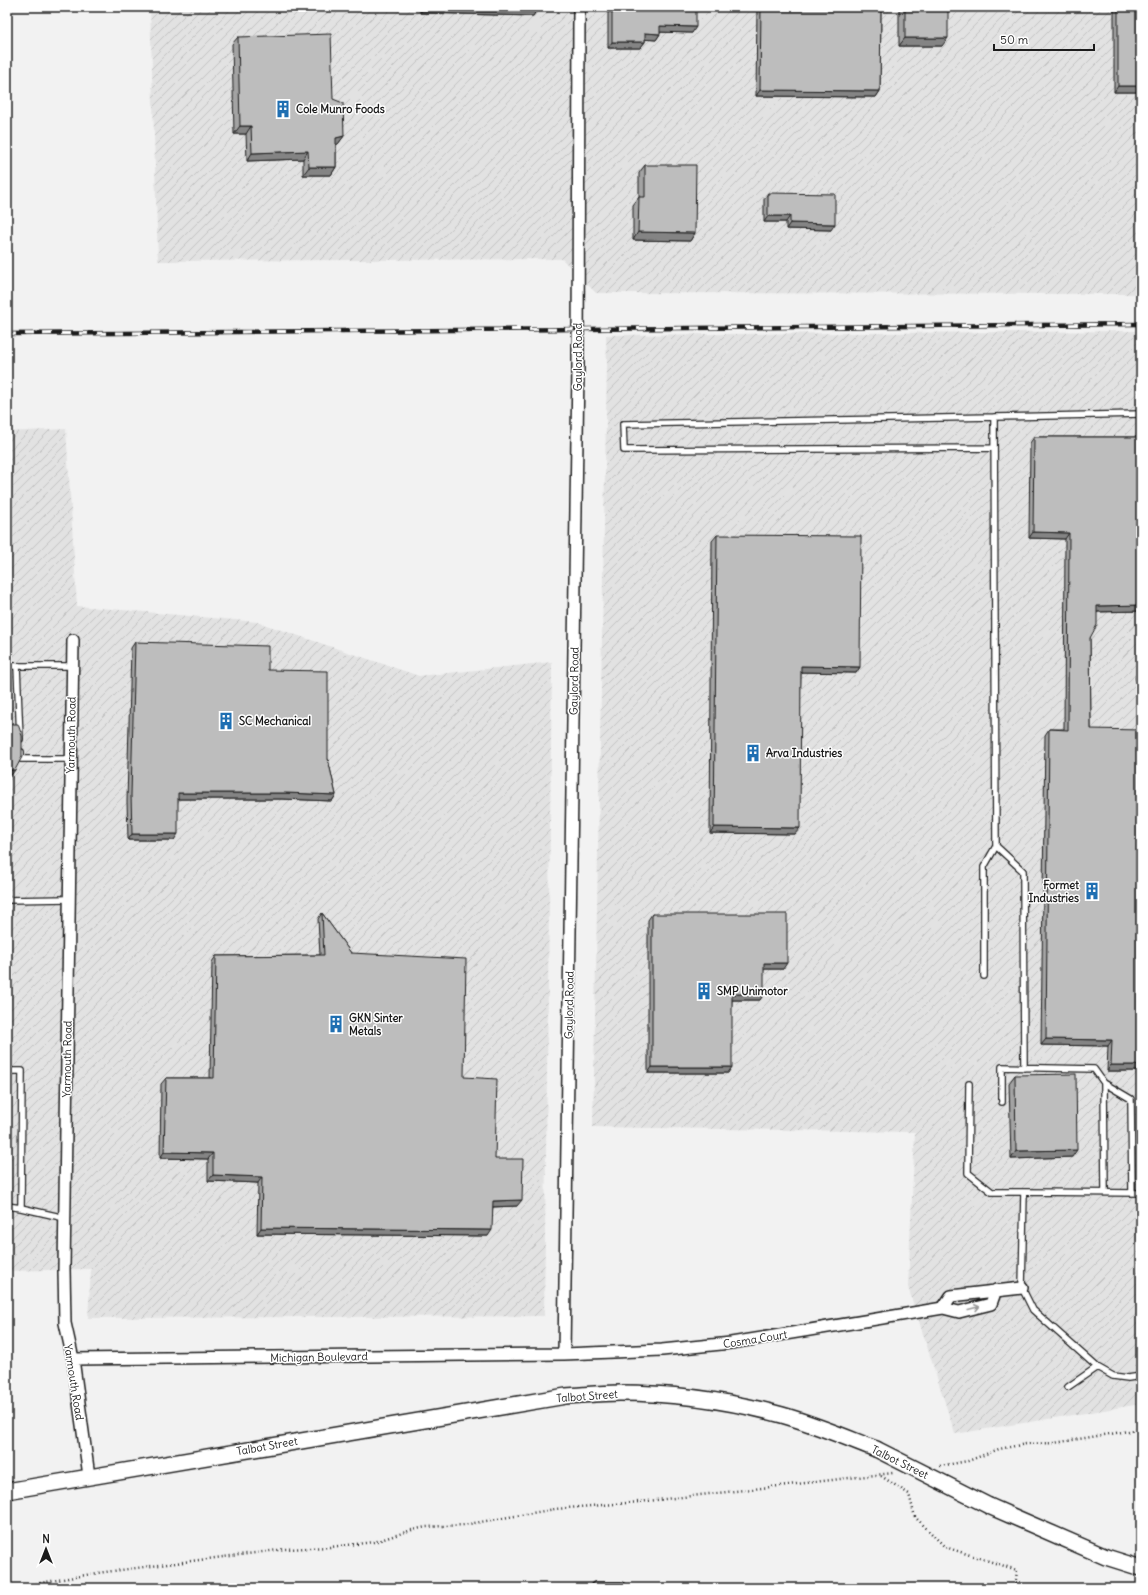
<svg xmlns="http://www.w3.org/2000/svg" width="1148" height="1595" viewBox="0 0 1148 1595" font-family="Delius,sans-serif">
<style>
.industrial{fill:url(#industrial-furrows)}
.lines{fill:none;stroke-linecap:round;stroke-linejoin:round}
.service-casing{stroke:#1c1c1c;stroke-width:8}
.minor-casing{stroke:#1c1c1c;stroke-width:14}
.secondary-casing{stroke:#1c1c1c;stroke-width:18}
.path{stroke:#1c1c1c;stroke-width:2.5;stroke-dasharray:1 3;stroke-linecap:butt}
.service{stroke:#fff;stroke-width:5.5}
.minor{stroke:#fff;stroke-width:11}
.secondary{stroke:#fff;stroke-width:15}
.rail-casing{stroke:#1c1c1c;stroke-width:4.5}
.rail{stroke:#fff;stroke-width:3;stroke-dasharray:9;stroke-linecap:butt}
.secondary-bridge-casing{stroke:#1c1c1c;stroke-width:18;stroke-linecap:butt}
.secondary-bridge{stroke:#fff;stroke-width:15}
.wall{fill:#a3a3a3;stroke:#1c1c1c}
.shaded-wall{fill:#848484;stroke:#1c1c1c}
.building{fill:#bdbdbd;stroke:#1c1c1c}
.oneway{stroke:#999}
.labels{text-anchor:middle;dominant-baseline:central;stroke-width:3;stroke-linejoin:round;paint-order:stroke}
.poi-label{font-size:11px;font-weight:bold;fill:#1c1c1c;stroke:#fff;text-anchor:start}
.street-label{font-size:11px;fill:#1c1c1c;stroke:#fff}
</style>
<defs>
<pattern id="industrial-furrows" width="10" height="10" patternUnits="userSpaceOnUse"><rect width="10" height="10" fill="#e2e2e2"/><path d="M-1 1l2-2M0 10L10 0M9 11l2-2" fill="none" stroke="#c1c1c1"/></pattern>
</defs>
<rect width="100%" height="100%" fill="#f2f2f2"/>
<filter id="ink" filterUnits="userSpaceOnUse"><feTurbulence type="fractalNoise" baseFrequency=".025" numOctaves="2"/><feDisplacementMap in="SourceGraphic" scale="8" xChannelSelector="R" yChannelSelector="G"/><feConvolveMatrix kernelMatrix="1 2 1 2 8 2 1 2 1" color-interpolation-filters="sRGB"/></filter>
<g filter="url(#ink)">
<path class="industrial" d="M150 7H1141V294L596 293 562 259 158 261Z
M1141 331V1404L955 1434 908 1287 915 1132 593 1127 607 364 606 335Z
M66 429 77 606 257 622 419 676 552 662 544 1316 88 1318 91 1269 7 1271V432Z"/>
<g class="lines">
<g class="service-casing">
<path id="service" d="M994 417 623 424 624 450 994 448
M7 666H72
M17 666 20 739
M1139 678H1141
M21 752V759H70
M7 900 69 899
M984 976V867L996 846
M1024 1068 1023 871 996 846 994 417 1141 414
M7 1071H22L21 1208
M1104 1083 1131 1099 1132 1193
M969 1084 968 1173 992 1192H1024
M1002 1102V1067L1094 1069 1104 1083 1105 1192
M1141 1193 1024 1192 1022 1288 1033 1310 1097 1367 1113 1376 1128 1378 1141 1376
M7 1206 21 1208 65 1218
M1068 1387 1097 1367"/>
</g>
<g class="minor-casing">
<path id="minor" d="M73 640 64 1269 65 1323 73 1359 89 1476
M943 1308 951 1296 1022 1288
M564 1354 578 368 579 7
M73 1359 564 1354 662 1350 731 1343 943 1308 959 1312 991 1304 996 1290
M596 1588H621"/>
</g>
<g class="secondary-casing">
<path id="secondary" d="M7 1491 566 1396C584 1395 602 1393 620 1393 674 1393 730 1401 782 1415 814 1424 845 1437 876 1449
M989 1506 1106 1557 1141 1568"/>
</g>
<path class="path" d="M940 1466 968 1461 999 1449 1026 1444 1054 1443 1141 1429
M881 1476 909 1494 915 1517 945 1547 1017 1570 1015 1588
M12 1588 97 1573 286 1549 330 1547 374 1542 412 1530 426 1527 463 1525 555 1509 639 1502 893 1473"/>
<use href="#service" class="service"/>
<use href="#minor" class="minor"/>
<use href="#secondary" class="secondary"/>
<g class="rail-casing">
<path id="rail" d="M7 334 1141 324"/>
</g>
<use href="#rail" class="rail"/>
<g class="secondary-bridge-casing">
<path id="secondary-bridge" d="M876 1449 989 1506"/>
</g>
<use href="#secondary-bridge" class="secondary-bridge"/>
</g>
<path class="wall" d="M420 7H538V8L533 16 420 13Z
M608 7H696L692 33 660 32V34L656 40 645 39V42L640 48H608Z
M757 7H881L880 91 876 97 756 96Z
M899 7H948L942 46H899Z
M1114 7H1141V92H1114Z
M238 37 333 99 344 136 338 144H336V167L331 175H303V159L247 161 246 134H234L232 44Z
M645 165 695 233 690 241 633 240V205L639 197V173Z
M768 193 831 230 786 229V222H764V199Z
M1034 437H1141V611L1097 612 1090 638 1091 729 1141 1071H1107L1108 1046 1041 1045 1045 735 1049 729H1064L1065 539 1029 538 1030 443Z
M717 535 860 667 856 673 801 672 795 834 710 833 712 541Z
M135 642 268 670 328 759 336 795 332 801 282 799H178L174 840H128L127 801 131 648Z
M322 913 351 953 464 1077 495 1159 517 1206 493 1207 488 1236 257 1234 258 1183 208 1181V1159L160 1158 161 1084 166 1078H210L212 962 216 956 320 955 318 919Z
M652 914 783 969H764L760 1000H732L728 1073H648V920Z
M1015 1075 1072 1157 1011 1159 1009 1083Z"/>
<path class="shaded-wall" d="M424 7H503L538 8 533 16 420 13Z
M660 26 696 27 692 33 656 32Z
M645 33 660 34 656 40 640 39Z
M905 38H948L942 46H899Z
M612 42H645L640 48H608Z
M1118 86H1141V92H1114Z
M760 90 880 91 876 97 756 96Z
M240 126H251L246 134H234Z
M344 136 338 144 330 146 336 138Z
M308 151 303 159 247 161 252 153Z
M309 167H336L331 175H303Z
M768 216H790L786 222H764Z
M790 223 835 224 831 230 786 229Z
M638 232 695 233 690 241 633 240Z
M1033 532 1069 533 1065 539 1029 538Z
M1141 605V611L1093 612 1097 606Z
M801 666 860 667 856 673 797 672Z
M7 770H15L9 778H7Z
M178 793H286L336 795 332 801 282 799H174Z
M714 827 800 828 795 834 710 833Z
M132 834H178L174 840H128Z
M764 963H787L783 969H760Z
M732 994H764L760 1000H728Z
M1046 1039 1112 1040 1108 1046 1041 1045Z
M1111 1065H1141V1071H1107Z
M652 1067H732L728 1073H648Z
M1077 1150 1072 1157 1011 1159 1016 1151Z
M164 1152 213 1153 208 1159 160 1158Z
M213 1175 262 1177 258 1183 208 1181Z
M522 1200 517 1206 489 1207 493 1201Z
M261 1228 492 1230 488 1236 257 1234Z"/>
<path class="building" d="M503 7H538V8Z
M612 7H696V27L660 26V34L645 33V42H612Z
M761 7H881L880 91 760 90Z
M905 7H948V38H905Z
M1118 7H1141V86H1118Z
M331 34 333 99 343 103 344 136 336 138V167H309L308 151 252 153 251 126H240L238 37Z
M645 165H696L695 233 638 232 639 197H645Z
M768 193 835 194V224L790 223V216H768Z
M1034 437H1141V605L1097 606V625L1090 638 1091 729 1141 730V1065H1111L1112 1040 1046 1039 1049 729 1068 730 1069 533 1033 532Z
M7 472H9L8 597H7Z
M717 535 861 536 860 667 801 666 800 828 714 827Z
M135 642 268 646V670L328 671V759L336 795 286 793H178V834H132L131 795Z
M7 724H18L22 736V757L15 770H7Z
M322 913 351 953 466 959 464 1077 497 1079 495 1159H523L522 1200 493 1201 492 1230 261 1228 262 1177 213 1175V1153L164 1152 166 1078H214L216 956 324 955Z
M652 914H787V963H764V994H732V1067H652Z
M1076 1074 1077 1150 1016 1151 1015 1075Z"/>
<defs><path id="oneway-shaft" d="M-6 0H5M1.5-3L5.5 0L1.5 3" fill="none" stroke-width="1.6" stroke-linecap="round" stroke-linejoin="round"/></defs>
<use class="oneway" href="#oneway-shaft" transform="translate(974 1308) rotate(-14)"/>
</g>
<defs>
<g id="building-bare" transform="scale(1.38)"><path d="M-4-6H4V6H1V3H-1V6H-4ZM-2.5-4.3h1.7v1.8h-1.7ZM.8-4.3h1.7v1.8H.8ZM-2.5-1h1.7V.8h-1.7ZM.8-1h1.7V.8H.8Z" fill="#1f6fb2" stroke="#fff" stroke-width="2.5" paint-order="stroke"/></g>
</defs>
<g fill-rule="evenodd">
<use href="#building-bare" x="283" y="109"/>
<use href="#building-bare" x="226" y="721"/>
<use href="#building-bare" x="753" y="753"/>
<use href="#building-bare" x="1092" y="891"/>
<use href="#building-bare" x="704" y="991"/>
<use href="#building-bare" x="336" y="1024"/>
</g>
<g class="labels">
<g class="poi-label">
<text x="296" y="109">Cole Munro Foods</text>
<text x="239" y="721">SC Mechanical</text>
<text x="766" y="753">Arva Industries</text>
<text x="1079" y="885" text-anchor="end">Formet<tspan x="1079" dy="13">Industries</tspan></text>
<text x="717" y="991">SMP Unimotor</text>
<text x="349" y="1018">GKN Sinter<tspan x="349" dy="13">Metals</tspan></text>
</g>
<g class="street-label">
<text transform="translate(578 357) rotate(-90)">Gaylord Road</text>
<text transform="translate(574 681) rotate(-89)">Gaylord Road</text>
<text transform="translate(71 735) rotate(-89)">Yarmouth Road</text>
<text transform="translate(569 1005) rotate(-89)">Gaylord Road</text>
<text transform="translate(67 1059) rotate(-89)">Yarmouth Road</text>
<text transform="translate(755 1339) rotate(-9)">Cosma Court</text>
<text transform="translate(319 1357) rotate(-1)">Michigan Boulevard</text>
<text transform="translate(74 1382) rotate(81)">Yarmouth Road</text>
<text transform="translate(587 1396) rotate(-4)">Talbot Street</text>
<text transform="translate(267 1446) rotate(-10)">Talbot Street</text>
<text transform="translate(900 1462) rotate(26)">Talbot Street</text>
</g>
</g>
<rect width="1148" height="1595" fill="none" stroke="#fff" stroke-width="24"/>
<rect x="12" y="12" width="1124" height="1571" fill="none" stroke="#1c1c1c" stroke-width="1.5" filter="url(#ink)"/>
<g transform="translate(46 1549)" stroke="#ffffff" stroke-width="3" paint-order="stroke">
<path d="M0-3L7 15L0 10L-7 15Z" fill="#1c1c1c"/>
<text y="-6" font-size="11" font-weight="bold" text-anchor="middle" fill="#1c1c1c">N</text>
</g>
<path d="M994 44v6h100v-6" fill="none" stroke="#1c1c1c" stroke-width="2"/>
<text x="1000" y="44" font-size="12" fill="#1c1c1c" stroke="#ffffff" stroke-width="3" paint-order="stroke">50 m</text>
</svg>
